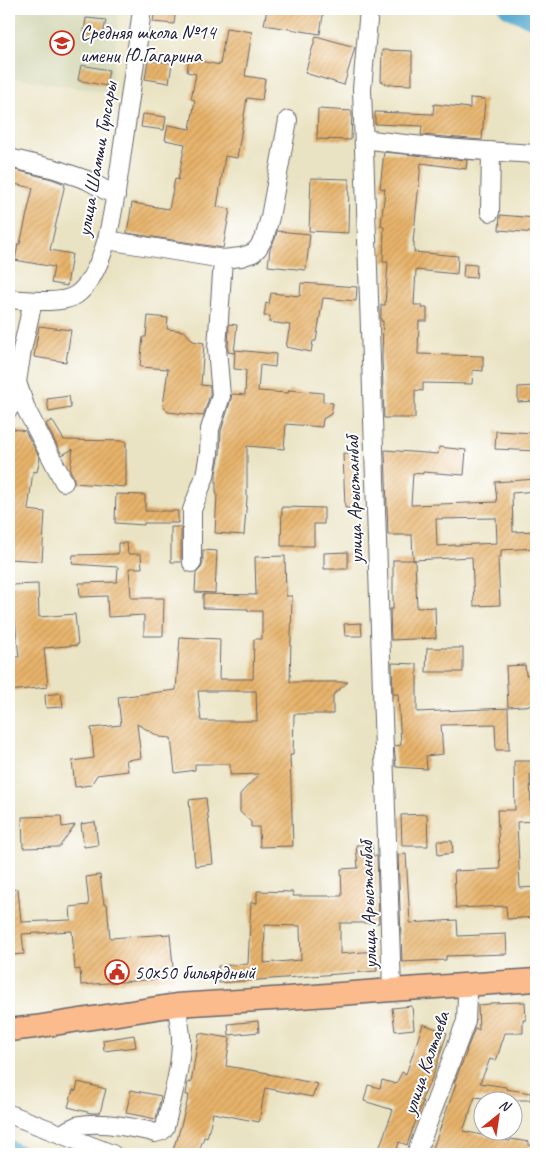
<svg xmlns="http://www.w3.org/2000/svg" width="545" height="1163" viewBox="0 0 545 1163" font-family="Caveat,sans-serif">
<style>
.built{fill:#d7dab9}
.lines{fill:none;stroke-linecap:round;stroke-linejoin:round}
.canal{stroke:#4fa6cb;stroke-width:16}
.building{fill:url(#building-hatch);fill-rule:evenodd}
.minor-casing{stroke:#68666b;stroke-width:20}
.major-casing{stroke:#68666b;stroke-width:25}
.minor{stroke:#fff;stroke-width:18}
.major{stroke:#fbbb8c;stroke-width:22}
.labels{text-anchor:middle;dominant-baseline:central;stroke-width:4;stroke-linejoin:round;paint-order:stroke}
.poi-label{font-size:20px;fill:#22223b;stroke:#fff;text-anchor:start}
.street-label{font-size:20px;fill:#22223b;stroke:#fff}
</style>
<defs>
<pattern id="building-hatch" width="6" height="6" patternUnits="userSpaceOnUse" patternTransform="scale(1.25)"><rect width="6" height="6" fill="#e7b36a"/><path d="M-1 1l2-2M0 6l6-6M5 7l2-2" fill="none" stroke="#c69a5d"/></pattern>
</defs>
<rect width="100%" height="100%" fill="#fff"/>
<filter id="ink" filterUnits="userSpaceOnUse"><feTurbulence type="fractalNoise" baseFrequency=".02" numOctaves="2"/><feDisplacementMap in="SourceGraphic" scale="10" xChannelSelector="R" yChannelSelector="G"/><feConvolveMatrix kernelMatrix="1 2 1 2 8 2 1 2 1" color-interpolation-filters="sRGB"/></filter>
<filter id="wash" filterUnits="userSpaceOnUse"><feTurbulence type="fractalNoise" baseFrequency=".0096" numOctaves="4" result="noise"/><feDisplacementMap in="SourceGraphic" scale="20" xChannelSelector="R" yChannelSelector="G"/><feGaussianBlur stdDeviation="1.12" result="paint"/><feColorMatrix in="noise" values="0 0 0 0 0 0 0 0 0 0 0 0 0 0 0 0 0 1.4 0 .05"/><feComposite in="paint" operator="in"/></filter>
<g filter="url(#wash)">
<rect width="100%" height="100%" fill="#eae3c3"/>
<path class="built" d="M9 9H119L110 93 9 77Z"/>
<g class="lines">
<path class="canal" d="M507 9 536 22
M9 1148 23 1154"/>
</g>
<g id="blocks">
<path class="building" d="M155 9H176L174 24 153 22Z
M267 9H324L320 34 264 25Z
M86 18 106 20 103 35 84 32Z
M226 28 252 32 245 76 265 79 262 100 247 98 237 158 225 156 217 207 230 209 223 248 127 233 132 203 169 209 175 179 178 180 185 144 165 140 168 125 190 129 195 100 191 99 196 74 187 72 189 59 220 65Z
M316 36 355 47 344 85 305 73Z
M382 50 412 51V85L387 84 381 81Z
M148 60 172 63 169 83 145 79Z
M81 65 109 70 106 86 78 80Z
M470 98 485 99 482 140 421 135 422 126 375 124V112L433 114 434 104 470 108Z
M318 109 352 111 351 140 317 139Z
M143 114 166 117 164 130 141 127Z
M384 152 467 160 466 169 421 163 413 242H414V252L458 256 457 274 416 270 414 305H422V308H427V321H419L418 354 483 356V371L473 370 472 384 423 383V391L415 390V418H384L382 358 383 321H381V305H385L388 262H383L384 227 381 226 385 189 380 188Z
M11 169 52 179 65 184 50 250 72 254 67 286 51 283 54 267 15 260 18 244H20L33 188 9 183V176Z
M311 178 349 179 348 233 309 231Z
M500 215 536 218V233L499 230Z
M277 231 310 234 306 270 268 266 270 249 275 239Z
M464 264 477 265 476 278 463 277Z
M301 283 357 287 356 301 323 298 316 341H313L311 352 286 347 290 325 269 322 270 316H264L266 303 269 304 271 293 300 296Z
M148 316 168 318 167 329 183 331 186 333 193 341 204 343 201 385 210 386V395L203 416 168 412 163 406 168 369 140 367 143 337H146Z
M229 324 237 325 234 353 228 352Z
M39 326 71 330 66 362 34 357Z
M235 350 276 354 275 367 260 365 258 391 288 393 289 390 323 393V402L333 403 331 414 323 419 322 427 286 424 284 449 247 446V498L244 535 215 533 217 493H216V473L220 454 221 431 231 399 232 394 245 395 246 370 234 369Z
M536 386V401L518 402V387Z
M69 396 71 408 49 412 47 399Z
M52 420 64 440 126 441V487L74 483V478L70 470 73 449 62 455 46 424Z
M9 428 25 431 40 458 37 472 33 471 28 510 45 512 42 561 9 559Z
M496 431 536 433V451L495 449Z
M439 447 466 450 464 475 423 472V474L413 473 411 505 497 502 495 482 536 479V491L512 493 513 532 536 531V548L501 550V557H498L500 605 474 606 472 557 413 560 412 535H388L385 450 438 454ZM496 518 497 543 437 546 436 519Z
M343 453 356 454 357 508H345Z
M116 494 145 495V511H178V523H144V525L115 523Z
M282 507 324 508V524H314V546H281Z
M171 527H181V562H171Z
M118 543H127L128 554H141L142 568H129L131 598H164L163 636H144V615L108 617 107 596 80 597 79 583 117 582 118 567 72 564 73 555 118 554Z
M203 550 217 551 215 593 195 592 196 573 201 568 203 563Z
M348 552V569H324V553Z
M285 556 286 596H292L290 682H348L333 695V714H294L293 755H290L293 846 260 847 259 827H251V822L240 812V794L259 774 230 775V764H195V770L175 773 171 738 160 737 137 724 141 758 126 760 128 771 97 775 91 785 75 787 72 761 94 758 91 728 121 725 118 697 176 690 180 637 220 639 219 679H253L254 639H262V611H248V609L203 608V594L256 595 255 557ZM198 691H256L257 721H201Z
M393 560H415L417 608 435 607 436 638 391 640 390 609H393Z
M38 584 39 617 75 614 78 645 44 648 48 687 9 691V657H19L15 621 9 622V585Z
M361 623 362 636H345L344 624Z
M427 648H463V672H426Z
M392 663 417 664V712L508 708 509 750H496L495 724 441 725 443 754 426 756 427 769 396 767 394 746 401 745 398 694H393Z
M525 665 526 675 536 674V705L508 707 506 666Z
M61 693 63 707 46 708 45 695Z
M514 761H536V773L530 774 531 809H536V821L517 822 520 888 536 887V917L507 919 506 906 456 908 454 871 500 869 497 810H515Z
M206 798 213 864 195 866 189 800Z
M427 814 428 846H402L401 815Z
M61 816 62 827 75 825 59 847 23 848 22 817Z
M95 822 98 845 84 847 81 824Z
M437 841H452L453 853 438 855Z
M372 844 373 856H377L379 923H340V954L375 951 377 971 219 983 218 966 248 964 251 902 257 903V891L293 892V896H342L341 869 358 868 356 845ZM265 925 300 926 301 960 264 963Z
M406 854 410 923 457 920 458 936 506 934 507 954 446 956V960L402 962 398 855Z
M100 875 104 904H107L110 938 170 934 174 978 81 985 80 969 75 970 72 931 22 934 24 954 10 955 9 944V890L18 889 21 922 71 920 70 907 89 905 86 877Z
M525 1002 526 1020H523V1033H505L496 1061 490 1059 480 1083 506 1087V1089L531 1093 530 1100H499L475 1097 463 1131 510 1141 511 1139 529 1142V1145L536 1147V1154H488L479 1152 478 1154H431L456 1084 454 1083 467 1051H466L475 1028 479 1030 478 1005 490 1004V1003Z
M412 1006 414 1029 395 1031 392 1008Z
M258 1021 259 1032 229 1035 228 1024Z
M423 1024 447 1033 433 1076 421 1101H423L407 1145 399 1142 396 1154H377L393 1110 364 1101 368 1085 380 1088 382 1080 396 1084 402 1072 406 1074Z
M199 1033 230 1038 226 1066 268 1073V1074L318 1084 312 1097 265 1088 259 1122 213 1113 207 1138 204 1137 198 1154H172L176 1140H177L189 1095H186L188 1082 191 1083Z
M134 1035 136 1047 104 1051 103 1040Z
M78 1082 106 1089 100 1113H91L68 1107 73 1090 76 1091Z
M131 1090 161 1096 156 1119 126 1113Z"/>
</g>
</g>
<g filter="url(#ink)">
<use href="#blocks" fill-opacity="0" stroke="#68666b" stroke-width="1"/>
<g class="lines">
<g class="minor-casing">
<path id="minor" d="M369 9 362 89 392 990
M364 139C421 147 479 151 536 154
M9 158 55 169 87 180 116 196
M490 212 491 151
M107 240 223 259 241 257 253 253 258 248 265 236 270 217 288 120
M9 299C26 300 61 305 76 295 92 284 102 256 107 239 114 210 118 181 122 152 129 105 136 57 142 9
M17 382 26 409 64 482
M9 409 17 382 22 350 33 301
M192 563V510L205 476 209 453 210 429 221 396 217 348 223 259
M9 1114 112 1154
M62 1134C66 1131 71 1128 76 1126 98 1120 127 1127 149 1131L155 1133 162 1131 165 1127C172 1097 182 1066 181 1036 180 1025 178 1015 176 1005
M416 1154 466 1021 467 996 463 985"/>
</g>
<g class="major-casing">
<path id="major" d="M9 1030 35 1027 176 1005 288 998 392 990 536 980"/>
</g>
<use href="#minor" class="minor"/>
<use href="#major" class="major"/>
</g>
</g>
<defs>
<g id="school-ring" transform="scale(1.25)"><circle r="9.5" fill="#fff" stroke="#c8321e" stroke-width="1.5"/><path d="M0-5L7-2L0 1L-7-2ZM-4 1L0 2.5L4 1V4Q0 6-4 4Z" fill="#c8321e"/></g>
<g id="civic-ring" transform="scale(1.25)"><circle r="9.5" fill="#fff" stroke="#c8321e" stroke-width="1.5"/><path d="M-.6-6.5H3V-4.5H.6V-3L4-1V1h2V6H-6V1h2V-1L-.6-3ZM-1.2 2.5V6h2.4V2.5Z" fill="#c8321e"/></g>
</defs>
<g fill-rule="evenodd">
<use href="#school-ring" x="62" y="43"/>
<use href="#civic-ring" x="117" y="972"/>
</g>
<g class="labels">
<g class="poi-label">
<text x="80" y="32">Средняя школа №14<tspan x="80" dy="23">имени Ю.Гагарина</tspan></text>
<text x="134" y="972">50х50 бильярдный</text>
</g>
<g class="street-label">
<text transform="translate(97 159) rotate(-80)">улица Шамши Гулсары</text>
<text transform="translate(354 500) rotate(-92)">улица Арыстанбаб</text>
<text transform="translate(368 905) rotate(-92)">улица Арыстанбаб</text>
<text transform="translate(426 1063) rotate(-71)">улица Калтаева</text>
</g>
</g>
<rect width="545" height="1163" fill="none" stroke="#fff" stroke-width="30"/>
<g transform="translate(498 1116) rotate(30)"><circle r="24" fill="#ffffff" stroke="#a7a7b1"/>
<path d="M0-4L9 19L0 12L-9 19Z" fill="#c8321e"/>
<text y="-8" font-size="14" font-weight="bold" text-anchor="middle" fill="#22223b">N</text>
</g>
</svg>
